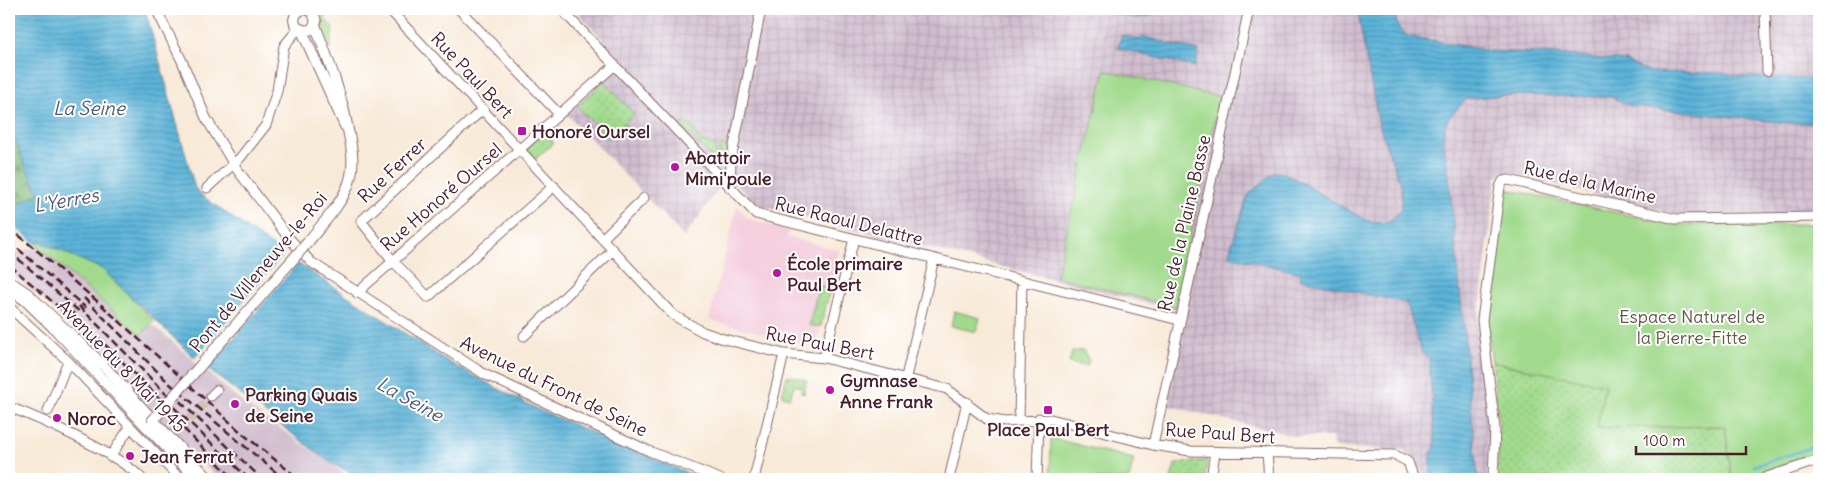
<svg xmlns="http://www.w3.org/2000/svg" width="1828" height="488" viewBox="0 0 1828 488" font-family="Delius,sans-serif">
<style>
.built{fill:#f4cfde}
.industrial{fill:url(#industrial-grid)}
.railway{fill:#d0bdce}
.grass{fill:url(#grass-dots);stroke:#767c5c}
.forest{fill:url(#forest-firs);stroke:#656c52}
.park{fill:#a1da8c;stroke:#767c5c}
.water{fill:url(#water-rules);stroke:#526a82}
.pier{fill:#f8ead8}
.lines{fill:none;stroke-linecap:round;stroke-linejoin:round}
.stream{stroke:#5bb4d9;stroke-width:2.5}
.minor-tunnel{stroke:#d5c1b5;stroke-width:9;stroke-dasharray:9 4.5;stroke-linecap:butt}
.minor-casing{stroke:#876668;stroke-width:11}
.major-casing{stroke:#876668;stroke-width:12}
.minor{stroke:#fff;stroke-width:9}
.major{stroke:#fff;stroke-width:10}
.rail{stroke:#4a1f2b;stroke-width:2.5;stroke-dasharray:8 4;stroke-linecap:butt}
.major-bridge-casing{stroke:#876668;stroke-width:12;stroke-linecap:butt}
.major-bridge{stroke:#fff;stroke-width:10}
.poi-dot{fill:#b5179e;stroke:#fff;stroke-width:2}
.labels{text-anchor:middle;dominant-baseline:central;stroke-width:4;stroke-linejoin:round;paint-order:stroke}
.street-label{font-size:18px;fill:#4a1f2b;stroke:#fff}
.poi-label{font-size:18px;font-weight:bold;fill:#4a1f2b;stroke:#fff;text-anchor:start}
.park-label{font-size:18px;fill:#645748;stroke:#fff}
.water-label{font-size:19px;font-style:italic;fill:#515b71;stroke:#fff}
</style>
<defs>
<pattern id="industrial-grid" width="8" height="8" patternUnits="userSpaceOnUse" patternTransform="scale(1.25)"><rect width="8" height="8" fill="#d0bdce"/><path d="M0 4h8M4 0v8" fill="none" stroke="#b4a2b1"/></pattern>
<pattern id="grass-dots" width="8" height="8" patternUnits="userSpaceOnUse" patternTransform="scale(1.25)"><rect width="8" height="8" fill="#a1da8c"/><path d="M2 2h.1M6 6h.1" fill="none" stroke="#8cbb79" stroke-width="1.8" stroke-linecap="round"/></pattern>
<pattern id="forest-firs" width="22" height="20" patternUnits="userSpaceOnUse" patternTransform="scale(1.25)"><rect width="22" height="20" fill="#80ba78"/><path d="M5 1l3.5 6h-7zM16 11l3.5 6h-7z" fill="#6b9763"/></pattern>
<pattern id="water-rules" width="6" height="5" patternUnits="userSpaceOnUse" patternTransform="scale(1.25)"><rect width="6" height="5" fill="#5bb4d9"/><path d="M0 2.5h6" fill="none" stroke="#4d92b0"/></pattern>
</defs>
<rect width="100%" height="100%" fill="#fff"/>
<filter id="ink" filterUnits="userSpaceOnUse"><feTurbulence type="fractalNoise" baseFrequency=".02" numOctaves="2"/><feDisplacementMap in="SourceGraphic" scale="10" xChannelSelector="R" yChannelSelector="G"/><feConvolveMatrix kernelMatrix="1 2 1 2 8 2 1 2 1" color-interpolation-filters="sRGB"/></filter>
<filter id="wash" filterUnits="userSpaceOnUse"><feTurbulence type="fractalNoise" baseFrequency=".0096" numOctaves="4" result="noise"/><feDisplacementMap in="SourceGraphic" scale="20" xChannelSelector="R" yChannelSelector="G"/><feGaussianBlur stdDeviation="1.12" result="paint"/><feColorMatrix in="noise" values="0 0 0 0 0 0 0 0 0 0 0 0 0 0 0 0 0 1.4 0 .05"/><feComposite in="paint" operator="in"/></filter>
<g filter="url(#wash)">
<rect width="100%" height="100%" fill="#f8ead8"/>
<path class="built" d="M737 206 749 219 789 231 787 237 839 250 816 347 709 320Z"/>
<path class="industrial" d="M575 9H1819V214L1676 215 1503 171 1496 178 1478 322 1491 430 1487 479H1421L1404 450 1337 448 1333 446 1332 437 1294 436 1165 405 1186 318 1178 311 758 205 737 185H721L684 237 567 114 623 62Z"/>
<path class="railway" d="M9 222 141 335 152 324 242 402 343 472 358 479H218L45 301 9 272Z"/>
<path class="grass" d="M320 9H333L324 18 333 28 330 49 323 33V18Z
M604 81 634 114 609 139 577 106Z
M685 123 691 126 701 142 715 145 717 163 680 124Z
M545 132 554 143 534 160 526 149Z
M721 145 729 147 728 178 717 169C722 161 717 153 721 145Z
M819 285 830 290 821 326H809Z
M1492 362 1605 385 1597 428 1725 426 1732 479H1497L1499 425Z
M787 375 807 380 804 394 801 393 802 387 794 385 790 398 782 396Z
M1207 460 1205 478 1171 479 1175 464Z"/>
<path class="forest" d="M9 123 24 164 39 194 9 209Z"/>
<path class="park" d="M1105 70 1219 97 1176 307 1056 277Z
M1506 189 1675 225 1819 224V454L1744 479H1732L1725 426 1597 428 1605 385 1492 362 1487 321Z
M41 242 102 269 154 321 141 335 35 244Z
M954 311 980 318 976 332 951 326Z
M1083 350 1089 361 1087 366 1069 363 1072 352Z
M1051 438 1134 459 1129 479H1050Z"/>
<path class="water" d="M9 9H145L195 188 201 195 285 255 452 364 539 410 702 479H363L329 462 201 364 102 269 41 242 9 252V209L39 193 24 164 9 123Z
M1099 9H1161C1144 26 1120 15 1099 9Z
M1357 9H1395L1397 26 1407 36 1491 51 1556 54 1625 61 1648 72 1725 73 1745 77 1819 79V123H1788L1630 106 1611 97 1502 95 1466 99 1448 119 1444 129 1443 140 1449 175 1478 479H1430L1431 453 1435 448 1429 358 1421 352 1406 301 1405 303 1300 279 1301 273 1228 256 1248 195 1274 172 1285 173 1360 217 1374 223 1387 222 1396 216 1401 208V186L1379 125Z
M1122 35 1138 39 1144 37 1199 51 1195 67 1117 48Z"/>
<path class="pier" d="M9 222 35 244 38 246 9 255Z
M285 253 299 261 205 371 193 361Z"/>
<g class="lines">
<path class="stream" d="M1754 466 1819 445"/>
</g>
</g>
<g filter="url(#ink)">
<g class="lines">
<path class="minor-tunnel" d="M162 450 211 396"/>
<g class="minor-casing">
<path id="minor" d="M156 9 182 61 206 118 236 168 288 237 311 262 484 374 649 451 720 479
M389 9 673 315 703 332 724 339 784 354 824 358 947 389 987 419 1005 422 1051 419 1153 445 1191 451 1395 455 1408 462 1414 479
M459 9 558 113
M561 9 756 214 1179 320
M1765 9 1767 71
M483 109 361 221 393 261 428 297 554 186
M207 188 240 158 266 125 277 91 284 46 298 29
M730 188 731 161 761 9
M602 239 644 198
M357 293 615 65
M9 307 68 361 180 479
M524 336 613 250
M824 358 854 239
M906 377 934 259
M211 396 217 390
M9 407C41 419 121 455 142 479
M48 411 68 361
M1019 420 1022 281
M1153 445 1249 9
M1267 453 1269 479
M110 457 130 427
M754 479 784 354
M949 479 967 402
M1037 479 1039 418
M1211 479 1215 452
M1493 479 1495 428 1482 320 1500 187 1503 181 1509 180 1676 219 1819 217
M1761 479 1819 460"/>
</g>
<g class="major-casing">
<path id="major" d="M303 9 296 13 294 20 296 27 305 31 312 29 316 22 313 12 306 9
M302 31 345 126
M308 242C322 224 342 204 349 183 355 165 352 148 348 130 341 92 329 62 315 25
M9 281 28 294 104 366 153 420 147 427 56 330 25 300 9 289"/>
</g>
<use href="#minor" class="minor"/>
<use href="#major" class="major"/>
<path class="rail" d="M9 227 97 301 243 434 299 479
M9 241 86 308
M9 251 81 313
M9 265 73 319
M84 298 170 384 284 479
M79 306 174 402
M71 311 167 406
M171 393 262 479
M165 399 249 479
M158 403 234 479"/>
<g class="major-bridge-casing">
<path id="major-bridge" d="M147 427 197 479
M209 479 153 420 308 242"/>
</g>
<use href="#major-bridge" class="major-bridge"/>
</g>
</g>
<g class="poi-dot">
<rect x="517" y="126" width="10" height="10" rx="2.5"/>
<circle cx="675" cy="167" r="5"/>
<circle cx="777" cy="273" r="5"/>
<circle cx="830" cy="390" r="5"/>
<circle cx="235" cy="404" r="5"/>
<rect x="1043" y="405" width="10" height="10" rx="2.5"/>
<circle cx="57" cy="418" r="5"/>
<circle cx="130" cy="456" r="5"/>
</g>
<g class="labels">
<g class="street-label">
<text transform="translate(472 75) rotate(47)">Rue Paul Bert</text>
<text transform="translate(392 170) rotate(-43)">Rue Ferrer</text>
<text transform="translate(1590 182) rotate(13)">Rue de la Marine</text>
<text transform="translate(441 197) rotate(-41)">Rue Honoré Oursel</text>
<text transform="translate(849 221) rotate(14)">Rue Raoul Delattre</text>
<text transform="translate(1184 223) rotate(-77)">Rue de la Plaine Basse</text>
<text transform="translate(258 272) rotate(-50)">Pont de Villeneuve-le-Roi</text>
<text transform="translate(820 343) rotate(11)">Rue Paul Bert</text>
<text transform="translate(122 366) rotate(46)">Avenue du 8 Mai 1945</text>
<text transform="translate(554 386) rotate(26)">Avenue du Front de Seine</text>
<text transform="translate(1220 433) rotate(4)">Rue Paul Bert</text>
</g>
<g class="poi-label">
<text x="532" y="131">Honoré Oursel</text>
<text x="685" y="157">Abattoir<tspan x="685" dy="21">Mimi'poule</tspan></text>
<text x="787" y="263">École primaire<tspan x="787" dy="21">Paul Bert</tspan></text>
<text x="840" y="380">Gymnase<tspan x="840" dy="21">Anne Frank</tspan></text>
<text x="245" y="394">Parking Quais<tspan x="245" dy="21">de Seine</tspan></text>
<text x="67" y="418">Noroc</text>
<text x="1048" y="429" text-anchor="middle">Place Paul Bert</text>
<text x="140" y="456">Jean Ferrat</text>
</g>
<g class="park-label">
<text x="1692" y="316">Espace Naturel de<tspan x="1692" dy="21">la Pierre-Fitte</tspan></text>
</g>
<g class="water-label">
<text x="89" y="108">La Seine</text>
<text transform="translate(66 200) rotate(-10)">L'Yerres</text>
<text transform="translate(410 399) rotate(29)">La Seine</text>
</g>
</g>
<rect width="1828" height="488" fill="none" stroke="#fff" stroke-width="30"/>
<path d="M1636 446v8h110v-8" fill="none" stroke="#4a1f2b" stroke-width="2.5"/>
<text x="1643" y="446" font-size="15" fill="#4a1f2b" stroke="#ffffff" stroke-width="4" paint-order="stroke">100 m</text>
</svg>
